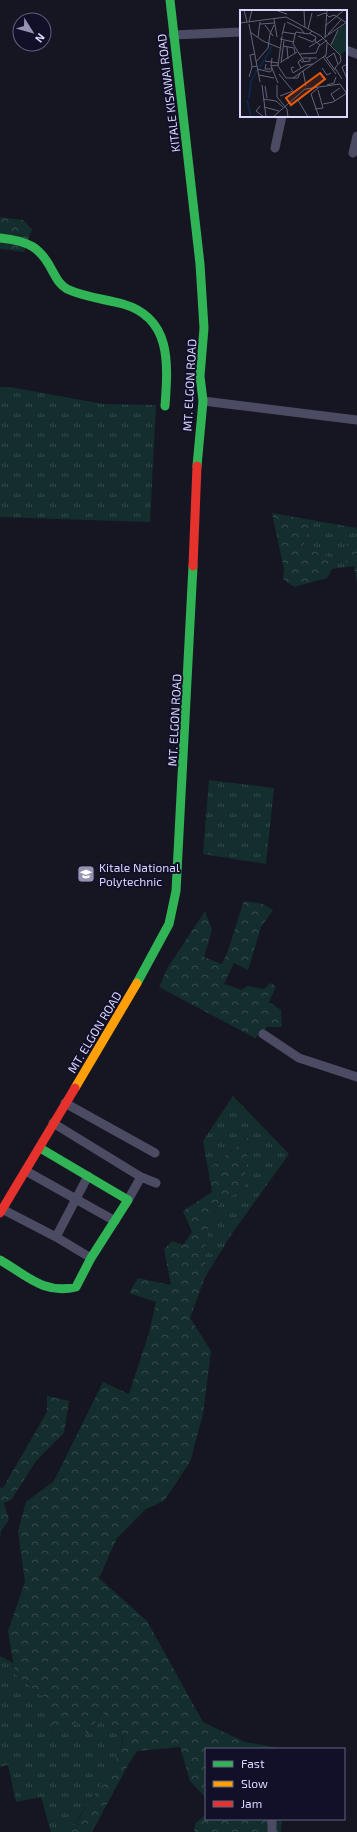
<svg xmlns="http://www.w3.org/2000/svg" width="357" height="1832" viewBox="0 0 357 1832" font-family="'Exo 2',sans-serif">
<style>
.grass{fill:url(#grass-tufts)}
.forest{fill:url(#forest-crowns)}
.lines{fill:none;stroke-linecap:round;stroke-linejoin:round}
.street{stroke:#4b4c63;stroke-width:9}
.fast{stroke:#30b455;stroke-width:9}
.slow{stroke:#ff9f0a;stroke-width:9}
.jam{stroke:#e5322d;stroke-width:9}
.labels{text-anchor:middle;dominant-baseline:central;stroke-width:4;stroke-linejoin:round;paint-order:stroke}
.street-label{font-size:12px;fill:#d9d7ff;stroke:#121028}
.poi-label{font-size:12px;fill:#d9d7ff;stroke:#121028;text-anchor:start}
.inset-river{fill:none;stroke:#0d2647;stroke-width:2}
.inset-road{fill:none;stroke:#64637a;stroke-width:1}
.view{fill:#e8590c;fill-opacity:0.15;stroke:#e8590c;stroke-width:2}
.inset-edge{fill:none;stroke:#d9d7ff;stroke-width:2}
</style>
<defs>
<pattern id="grass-tufts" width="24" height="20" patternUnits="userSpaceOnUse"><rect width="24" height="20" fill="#132e2d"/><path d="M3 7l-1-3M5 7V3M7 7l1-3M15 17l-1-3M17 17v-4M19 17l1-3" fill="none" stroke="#354c4c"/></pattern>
<pattern id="forest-crowns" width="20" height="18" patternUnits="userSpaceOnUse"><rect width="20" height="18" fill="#132e2d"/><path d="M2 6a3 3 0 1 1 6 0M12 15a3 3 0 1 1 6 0" fill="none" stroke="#354c4c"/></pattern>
</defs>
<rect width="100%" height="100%" fill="#161622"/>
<path class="grass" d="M0 387H10L103 404 156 405 150 522 0 517Z
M311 520 357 528V542L348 543 354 566 332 569 327 556 303 547Z
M209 780 274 788 266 864 203 854Z
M233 1096 289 1154 231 1235 205 1277 207 1230 220 1202 244 1189 249 1137 208 1169 203 1141Z
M0 1656 13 1663 15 1674 43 1697 54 1737 79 1721 88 1734 104 1708 123 1736C119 1771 86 1800 71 1832H51L41 1797 16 1802 8 1765 0 1767Z"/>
<path class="forest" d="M0 217 23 220 32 229 24 252 0 249Z
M272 513 311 520 303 547 327 556 332 569 327 578 294 587 283 579 284 569Z
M348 542H357V583L354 566 345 561V553Z
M244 901 263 904 273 910 261 927 248 970 234 963 224 984 242 990 247 986 264 989 270 983 276 986 269 1002 281 1010 282 1027H267L255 1038 159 987 168 967 205 911 212 930 204 957 222 964C232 944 236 922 244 901Z
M249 1137 244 1189 220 1202 207 1230 205 1277 190 1318 211 1351 203 1414 190 1462 164 1501 146 1509 117 1538 99 1578 147 1621 203 1722 245 1742 285 1749H206V1798L190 1781 180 1747 137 1751 128 1765 92 1832H71C80 1813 126 1754 123 1736 122 1733 118 1728 116 1726L104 1727 103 1709 88 1735 79 1721 54 1737 43 1697 15 1674 8 1631 25 1582 18 1531 26 1502 54 1481 103 1382 129 1394 149 1333 156 1302 129 1293 138 1278 171 1285 164 1249 172 1241 183 1245 192 1232 183 1211 212 1192 208 1169Z
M47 1396 69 1401 64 1433 36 1461 11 1500 4 1503 9 1520 1 1531 0 1539V1487L3 1488 47 1412Z
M206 1812V1819H282L281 1832H194L195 1824 205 1815Z"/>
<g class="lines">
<path class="street" d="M173 35 241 32
M346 50 357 54
M275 148 282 116
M353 153 357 136
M203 401 357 420
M263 1034 299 1058 357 1077
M65 1103 155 1153
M53 1123 141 1177 156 1183
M26 1171 115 1221
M128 1200 141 1177
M2 1209 56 1237 91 1258
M56 1237 88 1176
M272 1832V1819"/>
<path class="fast" d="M170 0 200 264 204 328 200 376 203 401 197 466
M0 238C28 241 40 246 53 272 57 279 59 284 67 289 84 297 104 299 123 304 172 318 168 364 165 406
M137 983 169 924 176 891 193 566
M0 1260C26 1275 44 1295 76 1287L91 1258 128 1200 40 1148"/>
<path class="slow" d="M75 1088 137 983"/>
<path class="jam" d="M193 566 197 466
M0 1213 75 1088"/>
</g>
<defs>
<g id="university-square" transform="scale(0.9)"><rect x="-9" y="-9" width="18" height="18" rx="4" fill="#9593b2" stroke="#121028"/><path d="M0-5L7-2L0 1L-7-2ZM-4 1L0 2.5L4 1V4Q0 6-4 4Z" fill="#fff"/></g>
</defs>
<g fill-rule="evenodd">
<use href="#university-square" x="86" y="874"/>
</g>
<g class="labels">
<g class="street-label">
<text transform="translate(168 93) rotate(-97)">KITALE KISAWAI ROAD</text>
<text transform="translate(189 385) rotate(-87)">MT. ELGON ROAD</text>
<text transform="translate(174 720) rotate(-87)">MT. ELGON ROAD</text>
<text transform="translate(94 1032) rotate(-59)">MT. ELGON ROAD</text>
</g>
<g class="poi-label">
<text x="99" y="867">Kitale National<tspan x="99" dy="14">Polytechnic</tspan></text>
</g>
</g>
<g transform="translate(240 10)">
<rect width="107" height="107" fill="#161622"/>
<path d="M107 14V40L100 45 91 34 99 18Z" fill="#132e2d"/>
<path class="inset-river" d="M19 58 30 41 31 36M9 88 11 71 17 60M7 90 11 107"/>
<path class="inset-road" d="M4 0 7 12M35 0 47 4M64 1 65 17M77 6 85 3 89 7 94 5 107 13M34 9 37 27M9 12 12 0M47 12 61 19 64 23M0 13 46 7 81 26 100 45 101 51 95 58 102 69M9 14 20 72M20 14 34 13M25 15 33 26M85 16 104 0M68 19 72 3M10 22 23 31 40 38M43 22 55 24M69 23 76 27 75 31 80 35M88 24 101 10M42 25 45 13M42 26 38 56 46 68H58L60 63M58 26 73 32 75 29M18 27 20 12M85 27 107 12M85 28 87 0M40 29 54 32M91 35 98 20M43 36 54 38 55 43M47 37 48 49M69 37 84 28M59 44 76 43 79 36 87 30M85 46 95 60M83 47 96 64M32 48 31 56 38 55M87 48 94 43 98 54M60 50 62 52 70 51V48M25 51 38 53M64 51 53 34 55 25 56 22 69 24 72 21M16 52 28 38 30 24 34 15M41 52 57 42M41 53 44 31M26 54 25 59H33M107 54 102 57 107 69M31 56 38 73M12 57 10 45 15 44M54 57 51 58 53 63 66 55 73 54M61 58 58 52 63 48H77M82 58 87 65 91 63M17 59 30 62 33 59M63 61 66 76M39 64 53 81 40 86M19 65 34 68M9 67 12 57 17 56M53 68 86 45 87 33M100 74 107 84M22 75 26 107M37 75V87L47 99 48 107M87 75 94 73 96 67M25 76 27 88M78 78 71 84 79 107M60 88 58 90 68 107M23 89 36 91 43 97M95 91 91 84 100 78M83 94 93 92 107 83M20 96 16 101 24 107M24 97 39 101M75 99 83 98 78 80M33 107 65 79 100 74"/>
<path class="view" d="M80 63 85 69 51 95 46 88Z"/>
<rect width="107" height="107" class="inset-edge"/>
</g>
<rect x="205" y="1748" width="140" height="72" fill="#121028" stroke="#62607e"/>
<rect x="213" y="1761" width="20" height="6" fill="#30b455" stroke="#62607e"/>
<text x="241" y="1768" font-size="12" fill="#d9d7ff">Fast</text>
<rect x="213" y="1781" width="20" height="6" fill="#ff9f0a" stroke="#62607e"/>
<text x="241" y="1788" font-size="12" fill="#d9d7ff">Slow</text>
<rect x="213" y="1801" width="20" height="6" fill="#e5322d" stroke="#62607e"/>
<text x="241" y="1808" font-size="12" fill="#d9d7ff">Jam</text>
<g transform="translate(32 32) rotate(127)"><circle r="19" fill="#121028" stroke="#62607e"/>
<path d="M0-3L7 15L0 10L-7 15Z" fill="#9593b2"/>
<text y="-6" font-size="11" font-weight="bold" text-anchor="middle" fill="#d9d7ff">N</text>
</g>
</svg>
